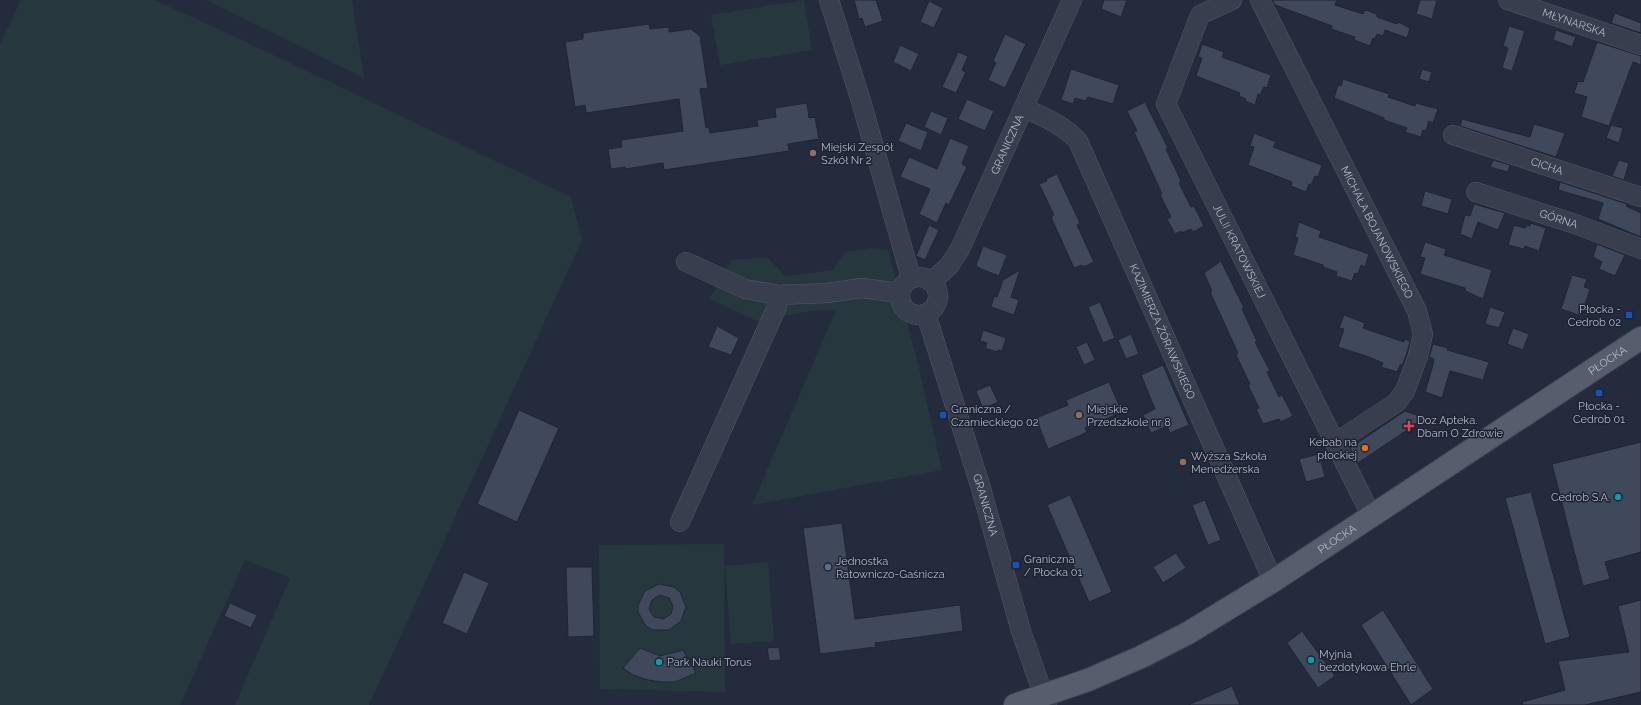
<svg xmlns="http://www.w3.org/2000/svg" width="1641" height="705" viewBox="0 0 1641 705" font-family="Raleway,sans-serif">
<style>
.green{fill:#26383e}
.building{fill:#40495c;stroke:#1f2534;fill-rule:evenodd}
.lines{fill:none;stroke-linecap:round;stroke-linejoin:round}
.minor-casing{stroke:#535968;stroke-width:20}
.major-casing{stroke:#414756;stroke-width:24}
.minor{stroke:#383e4d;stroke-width:19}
.major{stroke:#565d6d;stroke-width:22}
.education-dot{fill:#8d6e63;stroke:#1d2332;stroke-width:1.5}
.transit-dot{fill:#1a4fb4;stroke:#1d2332;stroke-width:1.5}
.health-dot{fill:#e0444e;stroke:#1d2332;stroke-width:1.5}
.food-dot{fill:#e8710a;stroke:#1d2332;stroke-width:1.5}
.culture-dot{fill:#0f9aa8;stroke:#1d2332;stroke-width:1.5}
.service-dot{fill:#5c6f8a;stroke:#1d2332;stroke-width:1.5}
.labels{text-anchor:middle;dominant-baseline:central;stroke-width:3;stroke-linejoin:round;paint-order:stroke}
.street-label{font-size:11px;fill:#b3b9c8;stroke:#1d2332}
.poi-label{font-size:11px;fill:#b3b9c8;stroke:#1d2332;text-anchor:start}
</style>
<rect width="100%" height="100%" fill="#242b3d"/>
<path class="green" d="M21 0H154L225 32 571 197 582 240 369 705H235L290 578 245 560 180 705H0V45Z
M206 0H352L364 78Z
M804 0 812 50 720 65 711 15Z
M872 248 888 250 918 364 942 470 752 505 836 310 811 311 757 321 710 299 731 260 767 257 785 276 833 270 845 252Z
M724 544 725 692 600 689 599 545Z
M768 562 774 641 731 644 725 566Z"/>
<path class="building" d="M854 0H876L883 21 865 27 862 18 859 19Z
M1104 0H1127L1121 17 1101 9Z
M1272 0H1337L1335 5 1363 14 1365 10 1377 14V17L1397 24 1398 22 1410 28 1407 38 1385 30 1383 36 1377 34 1375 39 1373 38 1370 46 1354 40 1355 37 1331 29 1332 26 1275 5Z
M1420 0H1437L1432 19 1416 14Z
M929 1 943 8 934 28 920 22Z
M1615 13 1641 23V33L1611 23Z
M649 24 650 29 669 27V32L691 29 700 36 708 88 700 89 706 128 709 127 710 133 758 126 757 120 776 117 775 108 807 103 809 118 815 117 819 139 788 144 789 151 664 170 663 163 625 169V167L611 169 608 149 622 147 621 140 683 131 679 99 586 113 585 105 575 107 565 42 583 39V33Z
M1509 26 1525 31 1512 71 1502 68 1508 48 1503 46Z
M1556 30 1576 37 1572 47 1553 40Z
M1005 34 1026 44 1005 88 988 80 996 63 993 61Z
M1597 42 1641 56V65L1633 62 1609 126 1581 117 1587 97 1574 93 1578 81 1583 82Z
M1202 44 1224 52 1222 57 1271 75 1267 88 1264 87 1260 95 1258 94 1255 105 1245 101 1246 99 1239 96 1240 93 1196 76 1202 58 1198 57Z
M900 45 919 54 911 71 893 62Z
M958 52 968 56 962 70 966 72 956 93 942 87Z
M1071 69 1119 85 1113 104 1088 97 1086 101 1075 98 1073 104 1061 100Z
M1422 69 1432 72 1429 82 1419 79Z
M1343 79 1389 94 1388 97 1415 106 1416 103 1438 109 1433 123 1429 121 1426 131 1423 130 1421 137 1405 132 1407 128 1384 120V118L1334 98 1338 85 1341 86Z
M967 99 994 111 985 131 958 119Z
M1145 102 1168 148 1166 149 1181 181 1179 183 1191 207 1194 206 1204 226 1193 232 1191 229 1182 233 1181 231 1175 234 1167 219 1171 217 1160 195 1162 194 1134 132 1137 131 1127 111Z
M931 111 948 118 941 135 924 127Z
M1462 119 1530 137 1534 124 1565 133 1556 157 1460 126Z
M906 123 928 132 921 151 898 141Z
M1611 125 1623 128 1619 143 1606 138Z
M1254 133 1276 142 1273 147 1322 165 1318 177 1315 176 1311 185 1309 184 1306 192 1291 186 1292 182 1248 165 1254 147 1250 146Z
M950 138 969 146 962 164 967 167 949 205 946 203 937 223 919 214 930 189 900 177 909 157 937 169Z
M1493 160 1510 165 1508 172 1490 167Z
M1619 160 1629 163 1624 180 1612 176Z
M1057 174 1080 223 1077 225 1094 262 1083 267 1082 265 1074 268 1051 217 1054 215 1039 184 1047 181 1046 179Z
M1560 182 1627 204 1626 206 1641 213V237L1598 219 1603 203 1558 190Z
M1425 191 1452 199 1448 214 1421 206Z
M1474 204 1505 213 1498 230 1478 222 1472 239 1460 234 1465 215 1470 216Z
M1299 222 1321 231 1319 237 1369 254 1365 267 1361 265 1358 274 1355 273 1352 281 1336 276 1337 272 1323 267V265L1293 255 1298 238 1295 237Z
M1530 223 1546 228 1539 251 1525 246 1524 249 1508 245 1514 225 1525 228 1527 225 1530 226Z
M929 225 939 230 925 260 916 256Z
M1425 242 1446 249 1444 255 1492 270 1483 299 1465 291V288L1420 274 1425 258 1420 257Z
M1597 244 1625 255 1615 276 1599 269 1602 262 1593 257Z
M983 246 1007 255 999 276 979 268 976 265Z
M1221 261 1244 308 1242 309 1257 341 1255 342 1270 371 1267 372 1279 397 1282 395 1293 416 1281 422 1279 419 1263 424 1256 409 1259 408 1248 385 1250 384 1236 355 1238 353 1210 292 1212 291 1204 273Z
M1020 270 1011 297 1019 300 1014 315 991 307 994 296 997 297 1003 280Z
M1572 275 1587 279 1584 287 1590 289 1581 316 1561 309Z
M1100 302 1115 338 1103 343 1088 307Z
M1490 307 1505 312 1499 328 1485 324Z
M1344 315 1365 323 1363 328 1404 342 1405 339 1410 341 1406 356 1402 365H1400L1397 372 1381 367 1383 363 1369 357 1338 347 1344 329 1339 328Z
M717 326 739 338 731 355 708 347Z
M1513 328 1529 334 1523 350 1507 344Z
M983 330 1006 338 1002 351 998 350 997 352 985 348 987 343 980 341Z
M1131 334 1139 354 1126 359 1118 340Z
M1087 342 1095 360 1084 365 1076 347Z
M1433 344 1448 348 1447 350 1489 362 1483 380 1450 371 1442 398 1425 392 1433 365 1434 359 1429 357Z
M1163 365 1189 425 1170 433 1167 426 1151 433 1143 415 1155 409 1141 375Z
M1109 382 1122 412 1085 428 1087 432 1081 435 1048 449 1036 418 1068 405 1066 400Z
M990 385 998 402 983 409 976 391Z
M519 410 559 428 517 522 477 504Z
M1405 411 1425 418 1358 463 1350 448Z
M1641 442V552L1605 562 1610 579 1583 586 1552 464Z
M1319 454 1325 477 1306 482 1299 459Z
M1531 492 1570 637 1545 644 1505 498Z
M1070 495 1112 592 1089 602 1047 505Z
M1205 500 1221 540 1208 545 1192 505Z
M842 523 855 619 960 605 963 631 875 643 876 647 820 654 803 528Z
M1176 553 1186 568 1163 583 1153 567Z
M566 567H592L594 636 568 637Z
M464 572 489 583 467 634 442 623Z
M659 584 674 587 680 592 686 607 681 621 669 630H653L646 626 638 612V605L645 591ZM660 595 669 598 673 606 671 614 663 619 654 617 649 609 652 600Z
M1641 600V692L1585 705H1523L1522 702 1565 690 1558 661 1629 652 1618 606Z
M230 603 257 615 251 628 224 616Z
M1383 610 1433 689 1411 705 1361 625Z
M1302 631 1335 676 1318 688 1287 643Z
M779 647 781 660 769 661 767 648Z
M640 648 660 656 683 650 696 673 675 682H662L648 680 633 675 623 668Z
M1232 686 1240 705H1188Z"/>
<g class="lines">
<g class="minor-casing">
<g id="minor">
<path d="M829 0 861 101 911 278"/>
<path id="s1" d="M1232 0 1200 15 1166 104 1371 515"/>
<path id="s2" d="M1260 0 1417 311 1423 334 1418 356 1405 391 1396 403 1335 443"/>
<path id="s3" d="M1508 0 1641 45"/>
<path id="s4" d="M1023 108C1041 115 1064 125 1078 141L1273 581"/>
<path id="s5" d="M1453 135 1641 197"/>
<path id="s6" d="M1476 192 1578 225 1641 249"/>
<path d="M686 262 745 289 779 295 827 293 862 288 900 293"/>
<circle cx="919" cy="296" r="19"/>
<path id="s7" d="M931 282 949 266 960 249 1072 0"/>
<path id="s8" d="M926 314 980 485 1021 631 1047 705"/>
<path d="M680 522 776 309 779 295"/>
</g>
</g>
<g class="major-casing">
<g id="major">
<path id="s9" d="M1015 705 1088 680 1141 657 1188 633 1273 581 1641 338"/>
</g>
</g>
<use href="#minor" class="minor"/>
<use href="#major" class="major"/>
</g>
<g class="education-dot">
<circle cx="813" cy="153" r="4"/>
<circle cx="1079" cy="415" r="4"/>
<circle cx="1183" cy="462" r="4"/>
</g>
<g class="transit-dot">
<rect x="1625" y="311" width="8" height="8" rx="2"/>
<rect x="1595" y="389" width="8" height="8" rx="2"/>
<rect x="939" y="411" width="8" height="8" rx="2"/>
<rect x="1012" y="561" width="8" height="8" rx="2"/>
</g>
<path class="health-dot" d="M1407 420h4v4h4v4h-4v4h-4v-4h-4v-4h4z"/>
<circle class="food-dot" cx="1365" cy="448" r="4"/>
<g class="culture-dot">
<circle cx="1618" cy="497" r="4"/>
<circle cx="1311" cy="660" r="4"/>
<circle cx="659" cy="662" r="4"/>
</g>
<circle class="service-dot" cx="828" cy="567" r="4"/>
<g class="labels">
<g class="street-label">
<text stroke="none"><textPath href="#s3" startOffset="70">MŁYNARSKA</textPath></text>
<text stroke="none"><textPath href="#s7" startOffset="159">GRANICZNA</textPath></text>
<text stroke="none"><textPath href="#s5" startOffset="99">CICHA</textPath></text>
<text stroke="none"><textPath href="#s6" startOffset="87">GÓRNA</textPath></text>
<text stroke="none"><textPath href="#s2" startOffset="260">MICHAŁA BOJANOWSKIEGO</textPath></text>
<text stroke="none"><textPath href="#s1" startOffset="295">JULII KRATOWSKIEJ</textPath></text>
<text stroke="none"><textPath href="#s4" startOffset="273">KAZIMIERZA ŻÓRAWSKIEGO</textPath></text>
<text stroke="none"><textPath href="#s9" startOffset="688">PŁOCKA</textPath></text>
<text stroke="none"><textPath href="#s8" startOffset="200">GRANICZNA</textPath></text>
<text stroke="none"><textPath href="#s9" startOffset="364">PŁOCKA</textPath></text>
</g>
<g class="poi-label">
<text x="821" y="147">Miejski Zespół<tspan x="821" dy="13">Szkół Nr 2</tspan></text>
<text x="1621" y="309" text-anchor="end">Płocka -<tspan x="1621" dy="13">Cedrob 02</tspan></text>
<text x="1599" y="406" text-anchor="middle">Płocka -<tspan x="1599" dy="13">Cedrob 01</tspan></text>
<text x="951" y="409">Graniczna /<tspan x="951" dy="13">Czarnieckiego 02</tspan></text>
<text x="1087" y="409">Miejskie<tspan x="1087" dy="13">Przedszkole nr 8</tspan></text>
<text x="1417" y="420">Doz Apteka.<tspan x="1417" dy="13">Dbam O Zdrowie</tspan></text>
<text x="1357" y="442" text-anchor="end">Kebab na<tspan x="1357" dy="13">płockiej</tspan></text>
<text x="1191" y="456">Wyższa Szkoła<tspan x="1191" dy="13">Menedżerska</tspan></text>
<text x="1610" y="497" text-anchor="end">Cedrob S.A.</text>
<text x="1024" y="559">Graniczna<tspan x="1024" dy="13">/ Płocka 01</tspan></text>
<text x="836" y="561">Jednostka<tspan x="836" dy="13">Ratowniczo-Gaśnicza</tspan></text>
<text x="1319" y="654">Myjnia<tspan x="1319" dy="13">bezdotykowa Ehrle</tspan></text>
<text x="667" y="662">Park Nauki Torus</text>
</g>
</g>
</svg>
